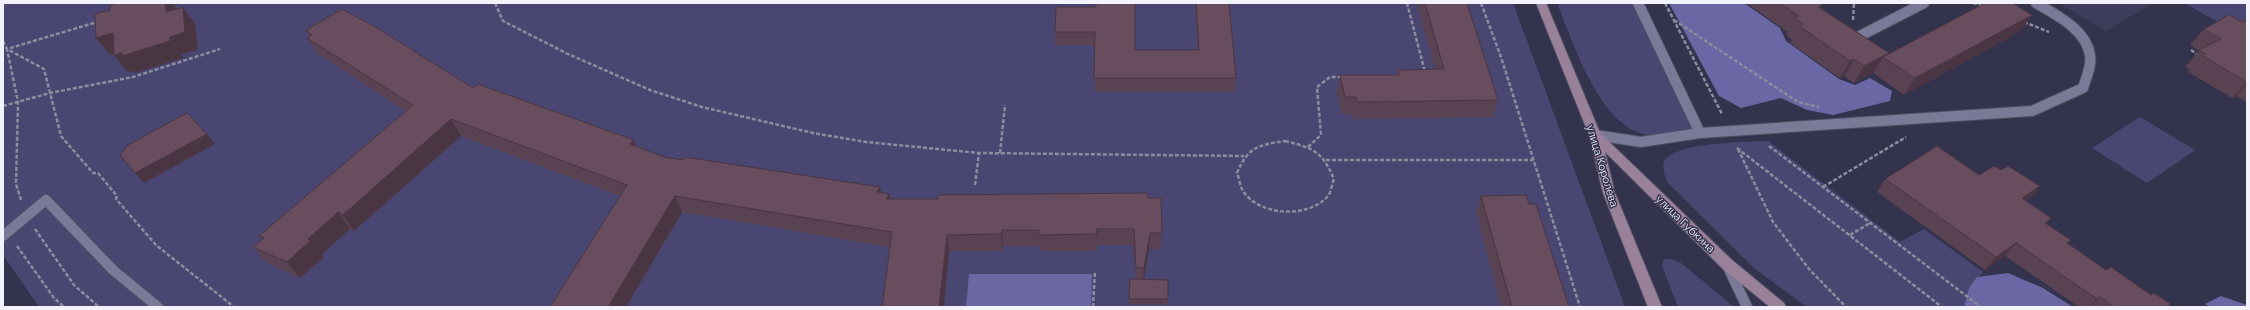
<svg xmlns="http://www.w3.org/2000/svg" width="2250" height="310" viewBox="0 0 2250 310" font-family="Raleway,sans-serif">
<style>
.built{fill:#3d3c5b}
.green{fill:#494772}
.forest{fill:#6a67a4}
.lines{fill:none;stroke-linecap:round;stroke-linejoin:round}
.lane-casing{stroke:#4f4f63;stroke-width:12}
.secondary-casing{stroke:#4f4f63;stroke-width:2}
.path{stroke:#8c8c9f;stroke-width:2.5;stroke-dasharray:4 2;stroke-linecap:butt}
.lane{stroke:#7a7a98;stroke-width:10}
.secondary{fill:#99819a;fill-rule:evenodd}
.wall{fill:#594252}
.shaded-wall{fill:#493642}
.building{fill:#684d5f;stroke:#493642}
.labels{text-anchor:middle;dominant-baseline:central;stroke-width:3;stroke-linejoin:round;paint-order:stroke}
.street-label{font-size:11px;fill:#f2f3fd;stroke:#34334d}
</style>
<rect width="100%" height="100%" fill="#34334d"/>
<path class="built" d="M2058 3H2153L2106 31Z"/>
<path class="green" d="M3 3H1513L1625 307H39L3 255Z
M1557 3H1634L1694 129C1678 132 1658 138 1643 134 1599 123 1572 41 1557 3Z
M2184 3H2247V38Z
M2140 117 2195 150 2147 183 2092 148Z
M1768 141 1900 242 1924 229 1983 272 1969 288 1964 307H1807L1754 268 1668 183C1665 176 1662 169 1664 162 1672 142 1748 142 1768 141Z
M1664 259H1671L1681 263 1734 307H1678L1662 266Z"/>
<path class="forest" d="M1669 3H1744L1780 28 1786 41 1839 79 1855 85 1870 78 1892 91 1890 101 1833 115 1807 110 1781 98 1741 108 1719 96Z
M2008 273 2043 288 2073 307H1964L1969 288 1977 277Z
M969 274H1092L1091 307H966Z
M2221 296 2247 305V307H2210L2205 304Z"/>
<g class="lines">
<g class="lane-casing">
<path id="lane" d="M1638 3 1700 133
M1850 39 1852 40 1924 3
M1595 135 1641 142 1700 133 2032 111 2083 88C2086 78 2092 66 2090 55 2086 29 2056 15 2036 3
M3 236 46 200 113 270 158 307
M1727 265 1747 307"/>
</g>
<g class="secondary-casing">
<path id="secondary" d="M1536 3H1546L1600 133 1732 260 1784 303 1786 307H1770L1722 268 1605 152 1615 193 1662 307H1648L1603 193 1589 135Z"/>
</g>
<path class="path" d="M495 3 503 21 568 54 650 90 702 107 813 133 866 142 979 153 1244 156
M1407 3 1425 72
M1481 3 1501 57 1580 307
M1665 3 1722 114
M1973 3 1984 6
M1674 20 1798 102 1819 107
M1853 20 1854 3
M2024 22 2049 32
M3 41 7 49 44 69 61 136 93 173H98L117 196 116 199 156 245 234 307
M2191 50 2198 55
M3 106 50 93 133 77 220 49
M1285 141C1313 148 1322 151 1334 179 1332 184 1331 192 1328 196 1308 219 1259 216 1243 191 1240 186 1239 178 1237 173 1248 147 1258 145 1285 141Z
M1769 146 1981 307
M1308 147 1321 135 1317 87 1330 77H1342
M1737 148 1942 307
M1738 149 1773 222 1809 269 1846 307
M1000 153 1005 105
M1326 160H1534
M975 185 979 153
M1823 187 1906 137
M21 200 16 184 18 102 7 49 97 22
M35 229 74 285 99 307
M1850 235 1870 223
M17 246 54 298 64 307
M1093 307 1095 271"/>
<use href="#lane" class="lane"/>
<use href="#secondary" class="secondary"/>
</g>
<path class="wall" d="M1195 3H1229L1236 78 1234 92H1095V45H1055V32L1056 7 1135 50H1198Z
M1417 3H1467L1498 100 1493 117 1353 119 1352 114H1342L1337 92 1340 75H1397L1398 70H1435L1417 4Z
M1746 3H1820L1821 8 1889 53 1888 54 2032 15 2021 31 1904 95 1873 73 1874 72 1854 83 1844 76 1840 78 1790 43 1792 40 1786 35 1788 32Z
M2247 20V102L2236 96 2232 98 2188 72 2190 70 2185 67 2199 51 2190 45 2204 29 2243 22Z
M306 30 473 88 634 140 637 147 664 157 880 187 881 193 889 194 890 199 1148 198 1162 233 1161 249H1149L1144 279 1168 299V305L1129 304 1130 279H1136L1133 245H1097V251H1040L1039 246H1003V251H949L890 247 682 212 626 307H550L620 196 461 136 354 231 350 229 322 254 324 257 300 278 267 263 253 247 262 240 259 236 406 111 318 54 307 38 310 36Z
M2001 170 2040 186 2029 199 2026 201 2051 218 2046 224 2067 244 2106 270 2151 295 2171 304 2168 307H2079L2005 256 1985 270 1877 192 1885 179 1979 175Z
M1481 196 1529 204 1569 307H1501L1476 212Z"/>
<path class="shaded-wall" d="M165 3H172L177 9 166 12Z
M183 7 195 24 198 50 182 54 183 58 135 73 134 71 127 72 114 55 170 37Z
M2032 15 2021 31 1904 95 1915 78Z
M113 33 126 50 110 55 96 38Z
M1889 53 1885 58 1883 57 1874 72 1854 83 1864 66Z
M1854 59 1844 76 1840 78 1850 61Z
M2247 82V84L2236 96 2232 98Z
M451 119 461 136 354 231 343 215Z
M207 134 215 144 144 183 135 173Z
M634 140 641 157 630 144Z
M2040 186 2029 199 2012 211 2022 198Z
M880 187 883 203 877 192Z
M889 194 893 210 886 199Z
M675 196 682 212 626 307H608Z
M338 212 350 229 322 254 324 257 300 278 287 262 308 239Z
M1002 230 1003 246V251L1001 234Z
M1150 233 1149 249 1143 284 1144 268Z
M947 235 949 251 944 307H939Z
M2016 243 2005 256 1985 270 1996 257Z
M2100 297 2090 307H2089L2097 299Z"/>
<path class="building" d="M118 3H165L166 12 183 7 185 32 170 37V41L122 56V53L114 55 113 33 96 38 95 14 110 10V5Z
M1096 3H1135V50H1199L1196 3H1229L1236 78H1094L1095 32H1055L1056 7H1096Z
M1425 3H1467L1498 100 1357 102 1356 97H1345L1340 75H1399L1398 70 1444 69Z
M1779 3H1820L1822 5 1818 7 1889 53 1864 66 1854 59 1850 61 1799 26 1803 24 1795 18 1799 16Z
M1985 3H2012L2032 15 1915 78 1883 57Z
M342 9 377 28 473 88 478 84 514 97 634 140 630 144 664 157 683 160 685 157 880 187 877 192 889 194 886 199H938V195L1148 193V198H1161L1162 233H1150L1144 268H1136L1134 229H1096L1097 234 1038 235 1039 230H1002L1001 234 947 235 939 307H882L892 232 675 196 608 307H550L627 185 451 119 343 215 338 212 308 239 311 240 287 262 253 247 264 238 259 236 413 105 307 38 312 35 306 30Z
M2229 15 2243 22 2247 20V82L2203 56 2205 54 2199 50 2221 39 2204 29Z
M187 113 207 134 135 173 120 155 128 145Z
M1937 146 1979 175 1994 166 2001 170 2008 166 2040 186 2022 198 2051 218 2045 223 2071 240 2067 243 2106 270 2111 267 2151 295 2154 293 2171 304 2167 307H2114L2100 297 2097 299 2016 243 1996 257 1885 179Z
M1526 195 1529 204H1536L1569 307H1512L1481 196Z
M1130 279 1168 280V299H1129Z"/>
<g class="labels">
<g class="street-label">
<text transform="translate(1602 166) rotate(73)">улица Королёва</text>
<text transform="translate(1685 224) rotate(44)">улица Губкина</text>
</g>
</g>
<rect width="2250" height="310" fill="none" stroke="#f2f3fd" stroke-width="8"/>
</svg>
